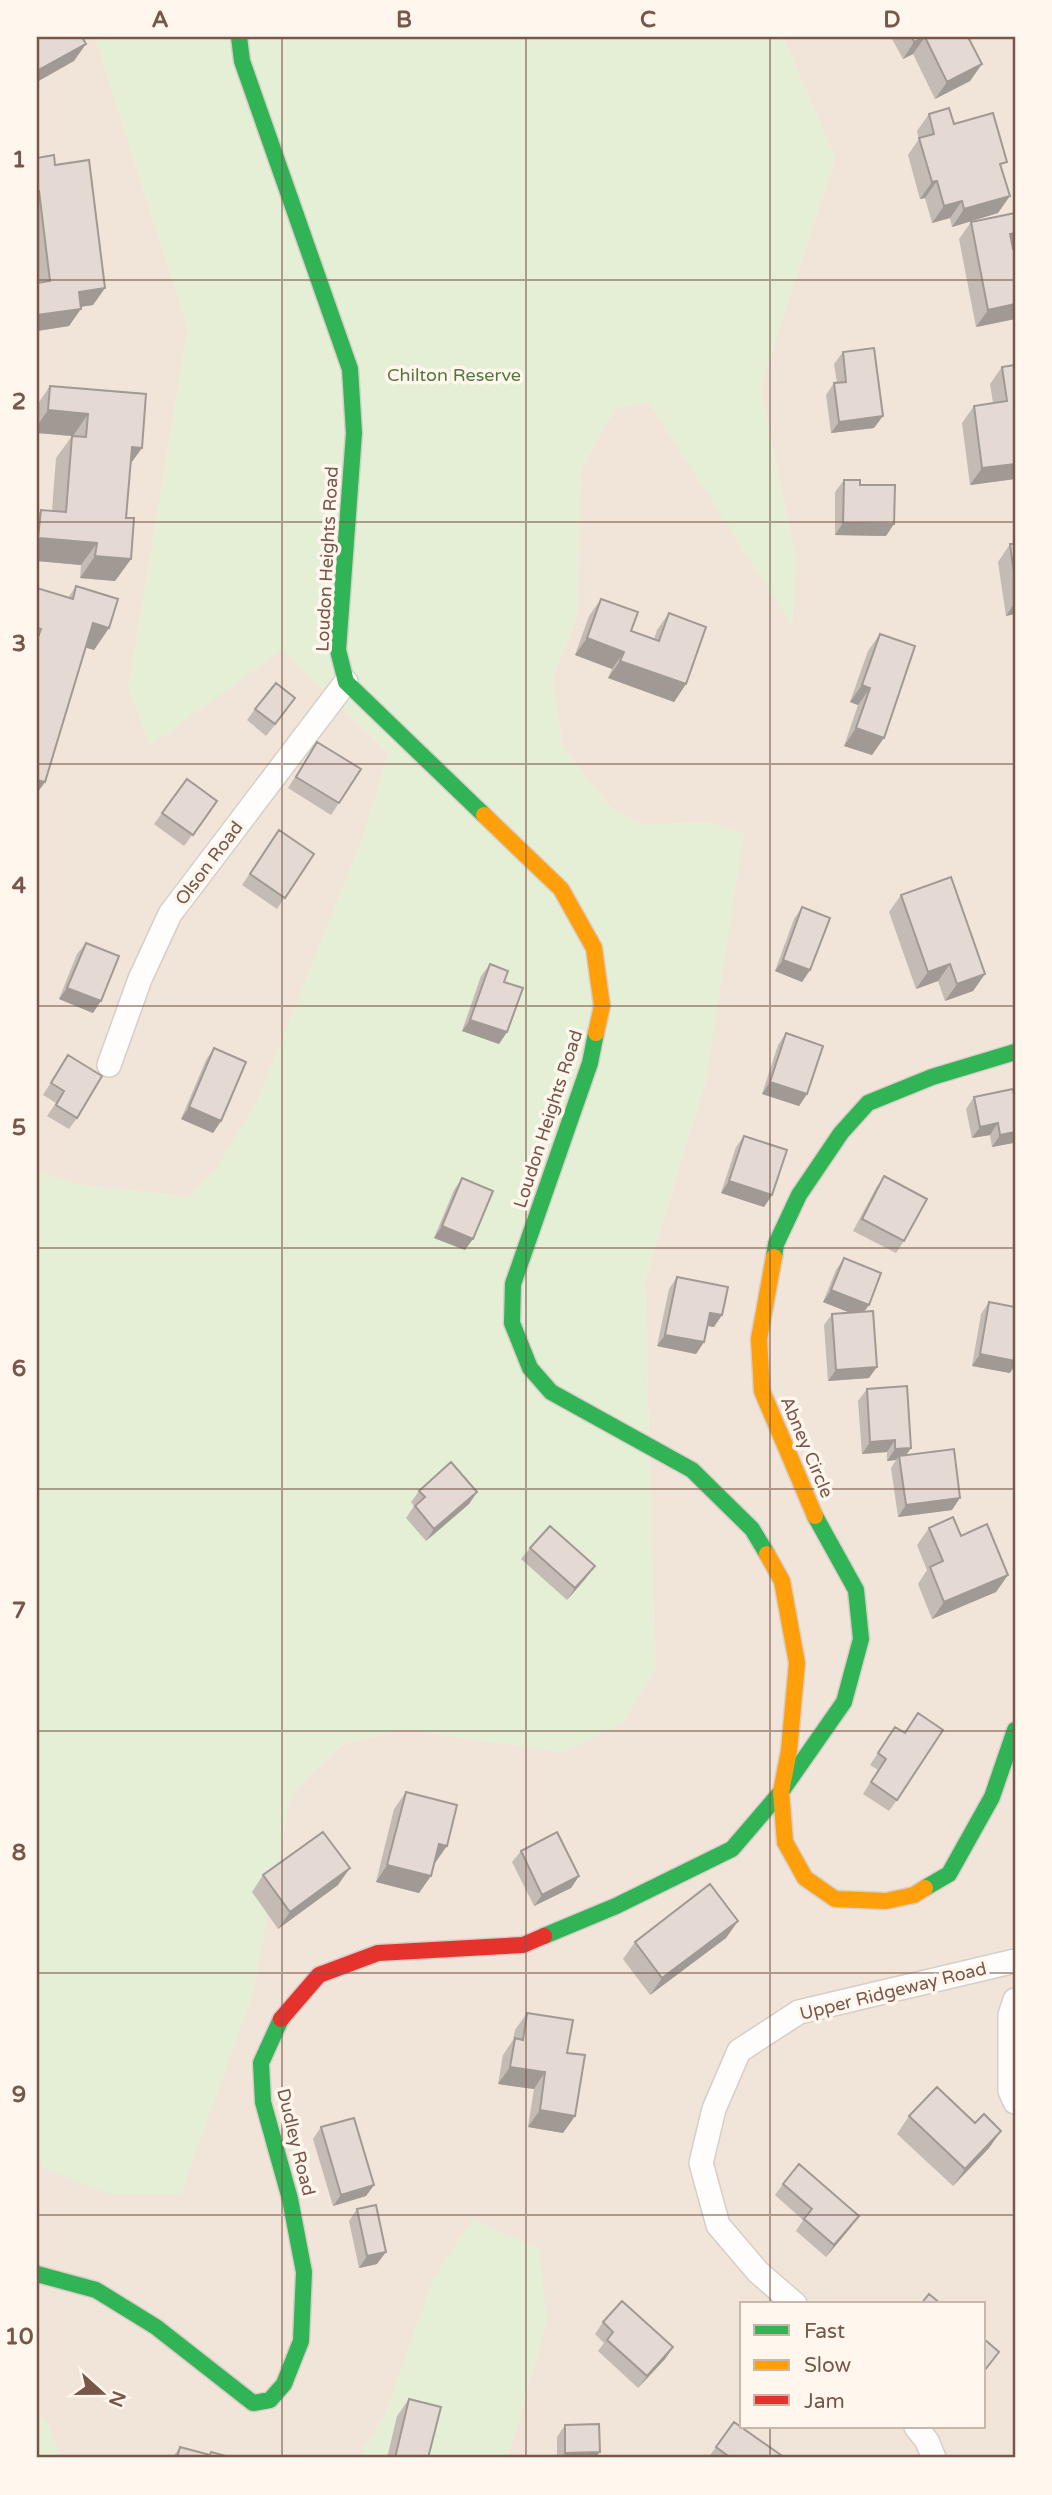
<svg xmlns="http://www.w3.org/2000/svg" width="1052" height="2495" viewBox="0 0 1052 2495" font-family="'Varela Round',sans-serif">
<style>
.residential{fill:#f1e4d8;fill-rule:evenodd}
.green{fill:#e5efd6}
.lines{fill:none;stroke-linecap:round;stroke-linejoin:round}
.street-casing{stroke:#d6cec8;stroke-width:26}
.fast-casing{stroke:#d8cec8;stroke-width:19}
.slow-casing{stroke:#d8cec8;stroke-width:19}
.jam-casing{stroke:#d8cec8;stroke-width:19}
.street{stroke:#fefdfc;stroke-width:23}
.fast{stroke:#30b455;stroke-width:16}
.slow{stroke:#ff9f0a;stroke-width:16}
.jam{stroke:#e5322d;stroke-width:16}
.wall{fill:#c4bbb5}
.shaded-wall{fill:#a09994}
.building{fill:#e4dad3;stroke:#a09994;stroke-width:2}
.grid{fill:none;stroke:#78574a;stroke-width:2;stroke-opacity:0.55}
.labels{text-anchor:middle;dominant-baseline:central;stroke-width:7;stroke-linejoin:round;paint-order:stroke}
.park-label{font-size:18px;fill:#52783e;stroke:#fff7ed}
.street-label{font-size:18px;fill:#78574a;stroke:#fff7ed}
.neatline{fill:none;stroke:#78574a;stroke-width:2.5}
.grid-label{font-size:23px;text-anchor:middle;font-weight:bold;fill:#78574a}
</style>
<rect width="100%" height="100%" fill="#f8f2eb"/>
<path class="residential" d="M37 37H95L188 328 129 687 150 745 282 649 389 754 362 840 258 1101 216 1169 188 1197 79 1185 37 1171Z
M783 37H1015V2458H508L547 2319 384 2417 358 2458H61L46 2421 37 2415V2153L45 2169 252 1997 291 1793 341 1745 402 1729 565 1752 655 1669 645 1280 707 1076 709 822 641 825 611 808 563 748 552 680 577 616 581 468 616 407 649 402 792 625 795 556 760 388 835 158ZM742 2304H984V2427H742Z"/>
<path class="green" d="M95 37H783L835 158 760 388 795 556 792 626 649 402 616 407 581 468 577 616 552 680 563 748 611 808 641 825 709 822 744 833 707 1076 645 1280 655 1669 623 1723 565 1752 402 1729 341 1745 292 1793 252 1997 181 2194H110L45 2169 37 2153V1171L79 1185 188 1197 216 1169 258 1100 362 840 389 754 282 650 150 746 129 687 188 328Z
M472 2219 539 2249 547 2319 508 2458H358L384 2417 433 2279Z
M37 2415 46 2421 61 2458H37Z"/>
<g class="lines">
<g class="street-casing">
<path id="street" d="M109 1065 140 979 170 914 346 682
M1015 2000 1010 2015V2091L1015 2102
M795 2304 758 2272 718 2225 701 2163 714 2109 739 2051 799 2012 1015 1961
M916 2427 927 2441 934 2458"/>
</g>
<g class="fast-casing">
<path id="fast" d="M239 37 242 61 350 369 354 433 338 650 346 682 484 815
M596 1033 590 1063 513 1284 512 1323 530 1368 551 1392 692 1470 752 1529 767 1554
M774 1257 776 1244 799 1195 841 1133 868 1103 932 1077 1015 1052
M925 1888 949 1874 992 1797 1015 1730
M544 1936 616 1906 732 1849 781 1792 844 1702 861 1639 856 1590 815 1516
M37 2274 96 2290 156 2327 253 2403 270 2400 284 2384 301 2341 304 2272 290 2199 263 2102 261 2063 281 2019"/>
</g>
<g class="slow-casing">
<path id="slow" d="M484 815 561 889 594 948 602 1006 596 1033
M774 1257 759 1339 762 1391 815 1516
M767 1554 782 1581 797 1663 789 1751 781 1792 785 1842 805 1878 835 1899 886 1901 914 1895 925 1888"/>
</g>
<g class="jam-casing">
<path id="jam" d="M281 2019 319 1975 378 1953 523 1945 544 1936"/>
</g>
<use href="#street" class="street"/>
<use href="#fast" class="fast"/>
<use href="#slow" class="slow"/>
<use href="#jam" class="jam"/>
</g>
<path class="wall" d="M891 37H968L982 64 970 81 935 99 913 54 903 59Z
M929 114 954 124 1002 169 998 213 952 227 950 218 932 223 925 198 920 199 908 155 919 139 917 131Z
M37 158 55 165 105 288 93 305 81 307 69 326 37 331Z
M1015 213V248H1013V249H1015V319L976 327 959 239 971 222Z
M843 352 874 428 831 433 826 395 834 383H837L834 364Z
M1002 367 1015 479 970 485 962 423 974 406 993 403 990 384Z
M50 386 142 448 130 464 126 518 131 559 115 581 80 578 81 565 37 561V516L41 510 52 511 56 458 72 436 37 433V405Z
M844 480 860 485 886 536 835 535V492Z
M1010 544H1015V614L1006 616 998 562Z
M76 586 109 628 94 650 85 647 45 782 37 793V588L68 598Z
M601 599 631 631 654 639 657 630 669 613 686 684 674 702 608 678 612 669 575 655 589 616Z
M880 634 872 755 844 746 858 705 850 702 868 651Z
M255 709 287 710 266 736 247 720Z
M317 742 339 803 331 815 288 788Z
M187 779 217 801 184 846 154 824Z
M279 830 314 854 277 909 242 885Z
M901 895 985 974 973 991 945 1001 938 981 916 989 889 912Z
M802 907 810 970 802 982 775 971 794 919Z
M86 943 93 1013 59 999 77 954Z
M490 964 504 982 507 1032 499 1044 462 1031 481 976Z
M786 1033 807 1094 799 1106 762 1094 778 1045Z
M214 1048 221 1121 213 1133 181 1119 206 1060Z
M68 1055 77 1118 69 1129 47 1116 56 1103 43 1095Z
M1013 1089V1143L992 1147 990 1135 972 1138 966 1109 974 1097Z
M744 1136 772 1195 764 1207 721 1193 736 1147Z
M884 1176 904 1241 896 1253 853 1231 876 1188Z
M462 1178 465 1250 434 1238 454 1190Z
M844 1258 869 1305 864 1311 869 1378 828 1381 824 1325 832 1314 850 1312 823 1302 836 1270Z
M677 1277 714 1327 708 1326 704 1342 696 1354 657 1346 669 1289Z
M989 1302 1010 1373 972 1366 981 1314Z
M867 1389 906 1455 952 1510 898 1517 891 1468 896 1460 887 1461V1452L862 1454 858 1401Z
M419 1491 477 1492 469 1504 426 1541 406 1518 414 1506 411 1502Z
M929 1528 961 1536 1008 1575 996 1592 932 1619 918 1584 927 1570 917 1545Z
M530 1548 586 1578 567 1600 521 1559Z
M918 1713 897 1800 889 1811 863 1794 878 1770 870 1765 895 1727 904 1733Z
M406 1792 435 1863H434L419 1893 376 1882 394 1809Z
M521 1851 579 1876 571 1888 534 1906 512 1862Z
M263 1875 338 1885 278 1929 252 1892Z
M738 1921 726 1938 650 1995 623 1959 635 1942Z
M527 2013 567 2053 575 2116 563 2133 528 2127 534 2089 498 2084 503 2055 513 2040 515 2030Z
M909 2116 975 2123 1001 2131 989 2148 953 2186 897 2134Z
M321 2127 374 2185 366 2196 333 2206 313 2139Z
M783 2184 851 2227 826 2257 796 2231 803 2220 775 2195Z
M357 2209 377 2264 359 2268 349 2221Z
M603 2322 673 2347 665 2359 638 2388 598 2351 604 2343 595 2334Z
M409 2399 428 2458H387L397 2416Z
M734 2422 785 2458H708Z
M565 2425 595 2458H557V2437Z
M180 2447 209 2455 211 2452 233 2458H172Z"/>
<path class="shaded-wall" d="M925 37 913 54 903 59 914 42Z
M86 44 74 61 37 82V71Z
M982 64 970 81 935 99 947 82Z
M937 181 925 198 920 199 932 182Z
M1010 196 998 213 952 227 964 209Z
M962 201 950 218 932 223 944 206Z
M1015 233V248L998 251 1010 234Z
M105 288 93 305 67 309 79 292Z
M1015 304V319L976 327 988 310Z
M81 309 69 326 37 331V315Z
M48 410 88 414 73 436 37 433V426Z
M883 416 874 428 831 433 839 422Z
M132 447 142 448 126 470Z
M1015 464V479L970 485 982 468Z
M843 523 894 524 886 536 835 535Z
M38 538 97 543 81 565 37 561V540Z
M95 556 131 559 115 581 80 578Z
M1015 602V614L1006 616Z
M93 623 109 628 94 650 77 645Z
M587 638 624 652 612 669 575 655Z
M620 661 686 684 674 702 608 678Z
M862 685 870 688 858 705 850 702Z
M856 728 884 738 872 755 844 746Z
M37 780 45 782 37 793Z
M783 960 810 970 802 982 775 971Z
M950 964 938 981 916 989 928 972Z
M985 974 973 991 945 1001 957 984Z
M67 988 101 1001 93 1013 59 999Z
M470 1020 507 1032 499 1044 462 1031Z
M770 1082 807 1094 799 1106 762 1094Z
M189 1107 221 1121 213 1133 181 1119Z
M998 1123 990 1135 972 1138 980 1127Z
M1015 1132V1140L1013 1143 992 1147 1000 1135Z
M729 1181 772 1195 764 1207 721 1193Z
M442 1226 473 1239 465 1250 434 1238Z
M831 1290 869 1305 860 1317 823 1302Z
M710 1313 722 1315 714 1327 702 1325Z
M665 1335 704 1342 696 1354 657 1346Z
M980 1354 1015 1361V1365L1010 1373 972 1366Z
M877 1367 869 1378 828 1381 836 1370Z
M895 1440 887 1452 862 1454 870 1442Z
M911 1448 903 1460 899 1456 896 1460 887 1461 895 1449Z
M477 1492 469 1504 426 1541 434 1529Z
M960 1498 952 1510 898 1517 906 1505Z
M595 1566 586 1578 567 1600 575 1588Z
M1008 1575 996 1592 932 1619 944 1602Z
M439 1844 447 1846 435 1863 427 1861Z
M387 1865 431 1876 419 1893 376 1882Z
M350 1868 338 1885 278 1929 290 1912Z
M579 1876 571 1888 534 1906 542 1895Z
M738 1921 726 1938 650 1995 662 1978Z
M510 2067 545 2072 534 2089 498 2084Z
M540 2110 575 2116 563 2133 528 2127Z
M1001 2131 989 2148 953 2186 965 2169Z
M374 2185 366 2196 333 2206 341 2195Z
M859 2216 851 2227 826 2257 834 2245Z
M386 2252 377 2264 359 2268 367 2256Z
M673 2347 665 2359 638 2388 647 2376Z
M600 2452 595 2458H562L565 2453Z"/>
<path class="building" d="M37 37H82L86 44 37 71Z
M912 37H968L982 64 947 82 925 37 914 42Z
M949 108 954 124 993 113 1007 162 1000 164 1010 196 964 209 962 201 944 206 937 181 932 182 919 138 934 134 929 114Z
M54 155 55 165 89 160 105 288 79 292 81 309 37 315V283L50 281 39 191H37V158Z
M1015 213V233L1010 234 1013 249H1015V304L988 310 971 222Z
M874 348 883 416 839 422 834 383 846 382 843 352Z
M1015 365V464L982 468 974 406 1007 401 1002 367Z
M50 386 146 394 142 448 132 447 126 518H134L131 559 95 556 97 543 38 538 41 510 66 512 72 436 86 437 88 414 48 410Z
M844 480H860V485H895L894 524 843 523Z
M1010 544H1015V580Z
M76 586 118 599 109 628 93 623 45 782 37 780V640L41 629 37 628V588L73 599Z
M601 599 638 612 631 631 659 641 669 613 706 627 686 684 620 661 624 652 587 638Z
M880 634 915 646 884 738 856 728 870 688 862 685Z
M276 683 295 698 275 724 255 709Z
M317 742 361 769 339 803 296 777Z
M187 779 217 801 193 835 162 813Z
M279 830 314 854 285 898 250 874Z
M951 877 985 974 957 984 950 964 928 972 901 895Z
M802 907 830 918 810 970 783 960Z
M86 943 119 956 101 1001 67 988Z
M490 964 508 971 504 982 523 988 507 1032 470 1020Z
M786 1033 823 1046 807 1094 770 1082Z
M214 1048 246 1062 221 1121 189 1107Z
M68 1055 102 1076 77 1118 56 1105 64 1091 51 1083Z
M1013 1089 1015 1100V1132L1000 1135 998 1123 980 1127 974 1097Z
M744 1136 787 1150 772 1195 729 1181Z
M884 1176 927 1199 904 1241 862 1219Z
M462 1178 493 1191 473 1239 442 1226Z
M844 1258 881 1273 869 1305 831 1290Z
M677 1277 728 1287 722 1315 710 1313 704 1342 665 1335Z
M989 1302 1015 1307V1361L980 1354Z
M873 1311 877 1367 836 1370 832 1314Z
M907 1386 911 1448 895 1449V1440L870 1442 867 1389Z
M954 1449 960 1498 906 1505 899 1456Z
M451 1462 477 1492 434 1529 415 1506 425 1497 419 1491Z
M953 1517 961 1536 987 1524 1008 1575 944 1602 930 1567 943 1561 929 1528Z
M550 1526 595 1566 575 1588 530 1548Z
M918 1713 943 1730 897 1800 871 1782 886 1759 878 1753 895 1727 905 1733Z
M406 1792 457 1805 447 1846 439 1844 431 1876 387 1865Z
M323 1832 350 1868 290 1912 263 1875Z
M557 1832 579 1876 542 1895 521 1851Z
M710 1884 738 1921 662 1978 635 1942Z
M527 2013 573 2020 567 2053 585 2055 575 2116 540 2110 545 2072 510 2067 515 2038 523 2040Z
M937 2087 975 2123 984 2114 1001 2131 965 2169 909 2116Z
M354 2118 374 2185 341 2195 321 2127Z
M799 2164 859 2216 834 2245 804 2219 812 2209 783 2184Z
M376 2205 386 2252 367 2256 357 2209Z
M929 2294 941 2304H921Z
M622 2301 673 2347 647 2376 607 2340 613 2332 603 2322Z
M984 2339 999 2352 984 2371Z
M409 2399 441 2407 428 2458H395Z
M734 2422 785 2458H731L716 2447Z
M599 2424 600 2452 565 2453V2425Z
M180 2447 210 2455 211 2452 233 2458H177Z"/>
<path class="grid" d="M282 37V2458M526 37V2458M770 37V2304M37 280H1015M37 522H1015M37 764H1015M37 1006H1015M37 1248H1015M37 1489H1015M37 1731H1015M37 1973H1015M37 2215H1015M770 2427V2458"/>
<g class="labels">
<g class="park-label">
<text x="454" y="375">Chilton Reserve</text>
</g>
<g class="street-label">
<text transform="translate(327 559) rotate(-87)">Loudon Heights Road</text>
<text transform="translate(209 863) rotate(-53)">Olson Road</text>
<text transform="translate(548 1119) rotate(-72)">Loudon Heights Road</text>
<text transform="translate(807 1447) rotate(67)">Abney Circle</text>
<text transform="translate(893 1991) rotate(-14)">Upper Ridgeway Road</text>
<text transform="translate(296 2142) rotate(76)">Dudley Road</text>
</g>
</g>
<rect width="1052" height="2495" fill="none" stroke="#fff7ed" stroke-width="77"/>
<rect x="740" y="2302" width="245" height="126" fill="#fff7ed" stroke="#c9b7ac" stroke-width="2"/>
<rect x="754" y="2325" width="35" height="10" fill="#30b455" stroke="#c9b7ac" stroke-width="2"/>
<text x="804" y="2338" font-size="21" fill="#78574a">Fast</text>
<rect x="754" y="2360" width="35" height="10" fill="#ff9f0a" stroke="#c9b7ac" stroke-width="2"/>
<text x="804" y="2372" font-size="21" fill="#78574a">Slow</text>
<rect x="754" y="2395" width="35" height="10" fill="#e5322d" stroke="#c9b7ac" stroke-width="2"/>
<text x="804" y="2408" font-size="21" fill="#78574a">Jam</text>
<g transform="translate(102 2393) rotate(111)" stroke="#fff7ed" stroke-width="5" paint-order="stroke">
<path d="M0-5L12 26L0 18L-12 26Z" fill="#78574a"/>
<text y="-10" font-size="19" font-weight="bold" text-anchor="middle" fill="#78574a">N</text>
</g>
<rect x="38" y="38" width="976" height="2418" class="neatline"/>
<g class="grid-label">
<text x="160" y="27">A</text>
<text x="404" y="27">B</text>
<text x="648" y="27">C</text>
<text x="892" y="27">D</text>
<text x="19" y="167">1</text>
<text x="19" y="409">2</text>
<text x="19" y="651">3</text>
<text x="19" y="893">4</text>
<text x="19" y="1135">5</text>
<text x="19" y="1376">6</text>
<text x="19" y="1618">7</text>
<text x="19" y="1860">8</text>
<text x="19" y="2102">9</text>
<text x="19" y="2344">10</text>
</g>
</svg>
